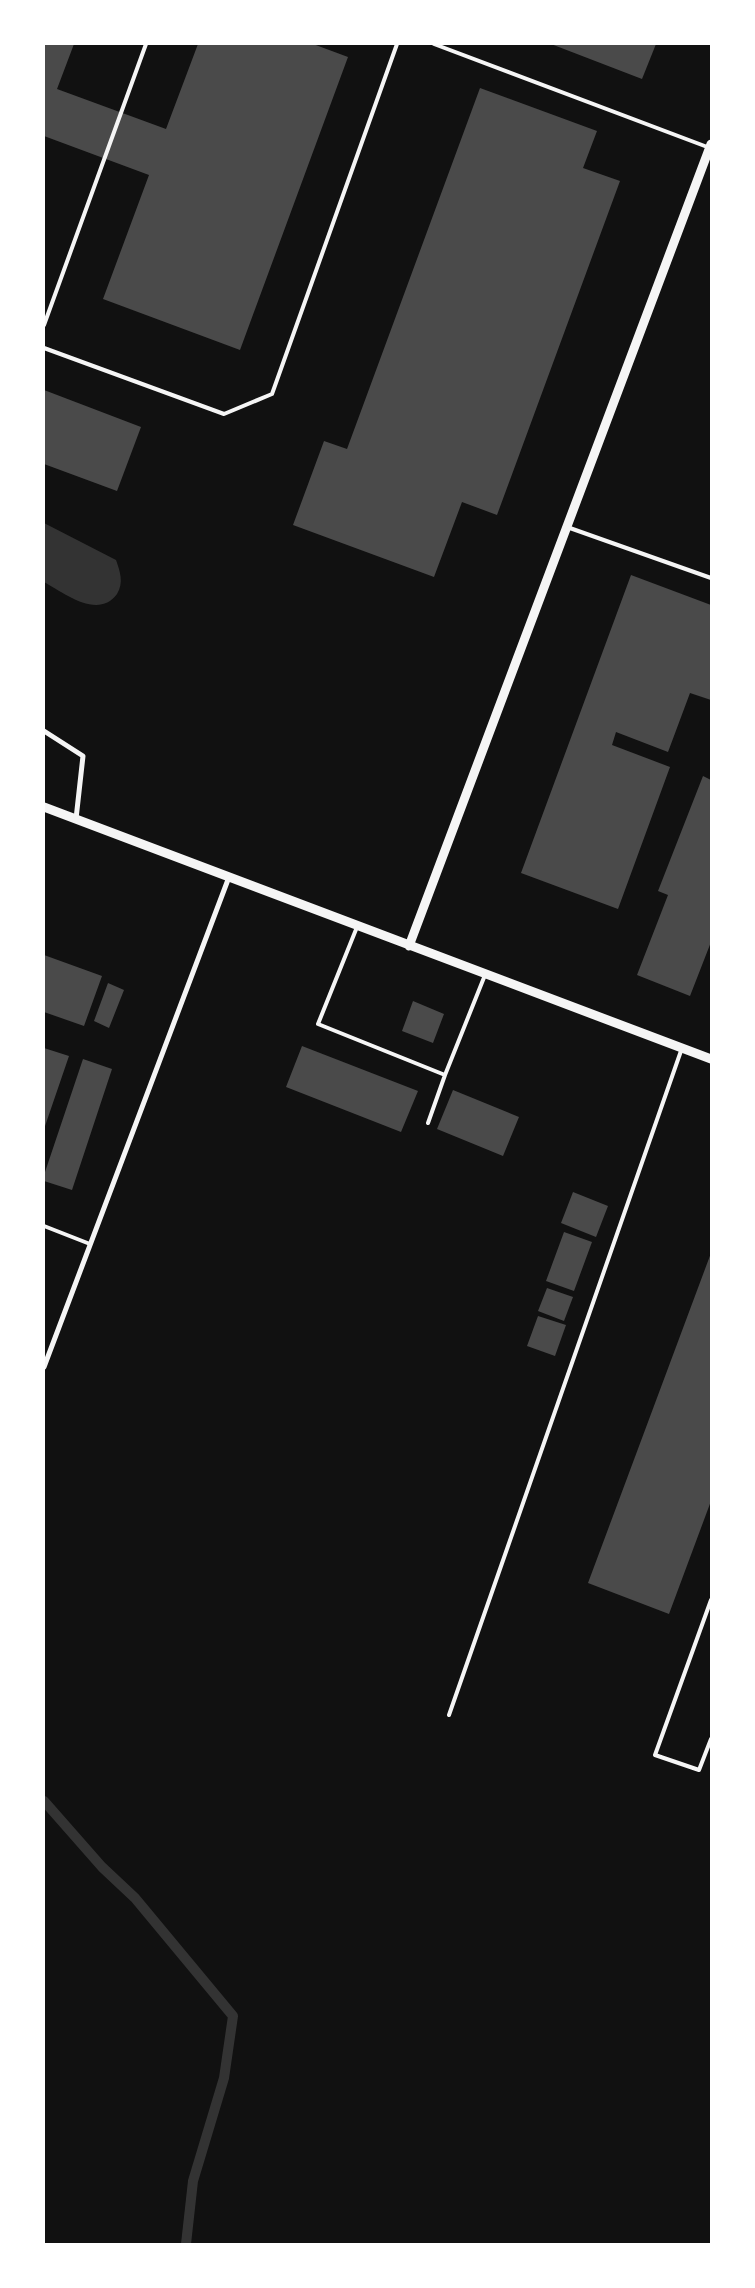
<svg xmlns="http://www.w3.org/2000/svg" width="755" height="2288" viewBox="0 0 755 2288" font-family="'Nunito Sans',sans-serif">
<style>
.water{fill:#333}
.lines{fill:none;stroke-linecap:round;stroke-linejoin:round}
.stream{stroke:#333;stroke-width:10}
.building{fill:#4a4a4a}
.service{stroke:#f5f5f5;stroke-width:4}
.minor{stroke:#f5f5f5;stroke-width:5}
.tertiary{stroke:#f5f5f5;stroke-width:9}
</style>
<rect width="100%" height="100%" fill="#111"/>
<path class="water" d="M44 523 116 560C120 571 124 583 117 594 98 620 64 593 44 582Z"/>
<g class="lines">
<path class="stream" d="M44 1801 102 1867 135 1898 233 2016 224 2078 193 2181 186 2244"/>
</g>
<path class="building" d="M44 44H74L57 89 166 129 198 44H313L348 57 240 350 103 299 149 175 44 136Z
M551 44H656L642 79Z
M480 88 597 131 583 168 620 181 497 515 462 502 434 577 293 525 324 441 347 449Z
M44 390 141 427 117 491 44 464Z
M631 575 711 605V700L690 693 668 752 616 732 612 745 670 767 618 909 521 873Z
M703 776 711 780V942L690 996 637 975 668 895 658 891Z
M44 955 102 976 84 1026 44 1012Z
M108 983 124 990 109 1028 94 1021Z
M413 1001 444 1014 433 1043 402 1031Z
M302 1046 418 1091 401 1132 286 1087Z
M44 1048 69 1056 44 1129Z
M83 1059 112 1069 72 1190 44 1181V1175Z
M453 1090 519 1117 503 1156 437 1129Z
M573 1192 608 1206 596 1237 561 1223Z
M564 1232 592 1242 574 1291 546 1281Z
M711 1253V1501L669 1614 588 1583Z
M547 1288 573 1297 564 1321 538 1311Z
M538 1316 566 1325 555 1356 527 1346Z"/>
<g class="lines">
<path class="service" d="M434 44 710 148
M44 325 146 44
M44 348 224 414 272 394 397 44
M567 527 711 578
M357 927 318 1024 445 1075 485 975
M428 1123 445 1075
M44 1226 90 1244
M711 1600 655 1755 699 1770 711 1739
M449 1715 682 1048"/>
<path class="minor" d="M44 731 83 756 76 819
M44 1367 229 877"/>
<path class="tertiary" d="M44 807 711 1059
M409 946 711 144"/>
</g>
<rect width="755" height="2288" fill="none" stroke="#ffffff" stroke-width="90"/>
</svg>
